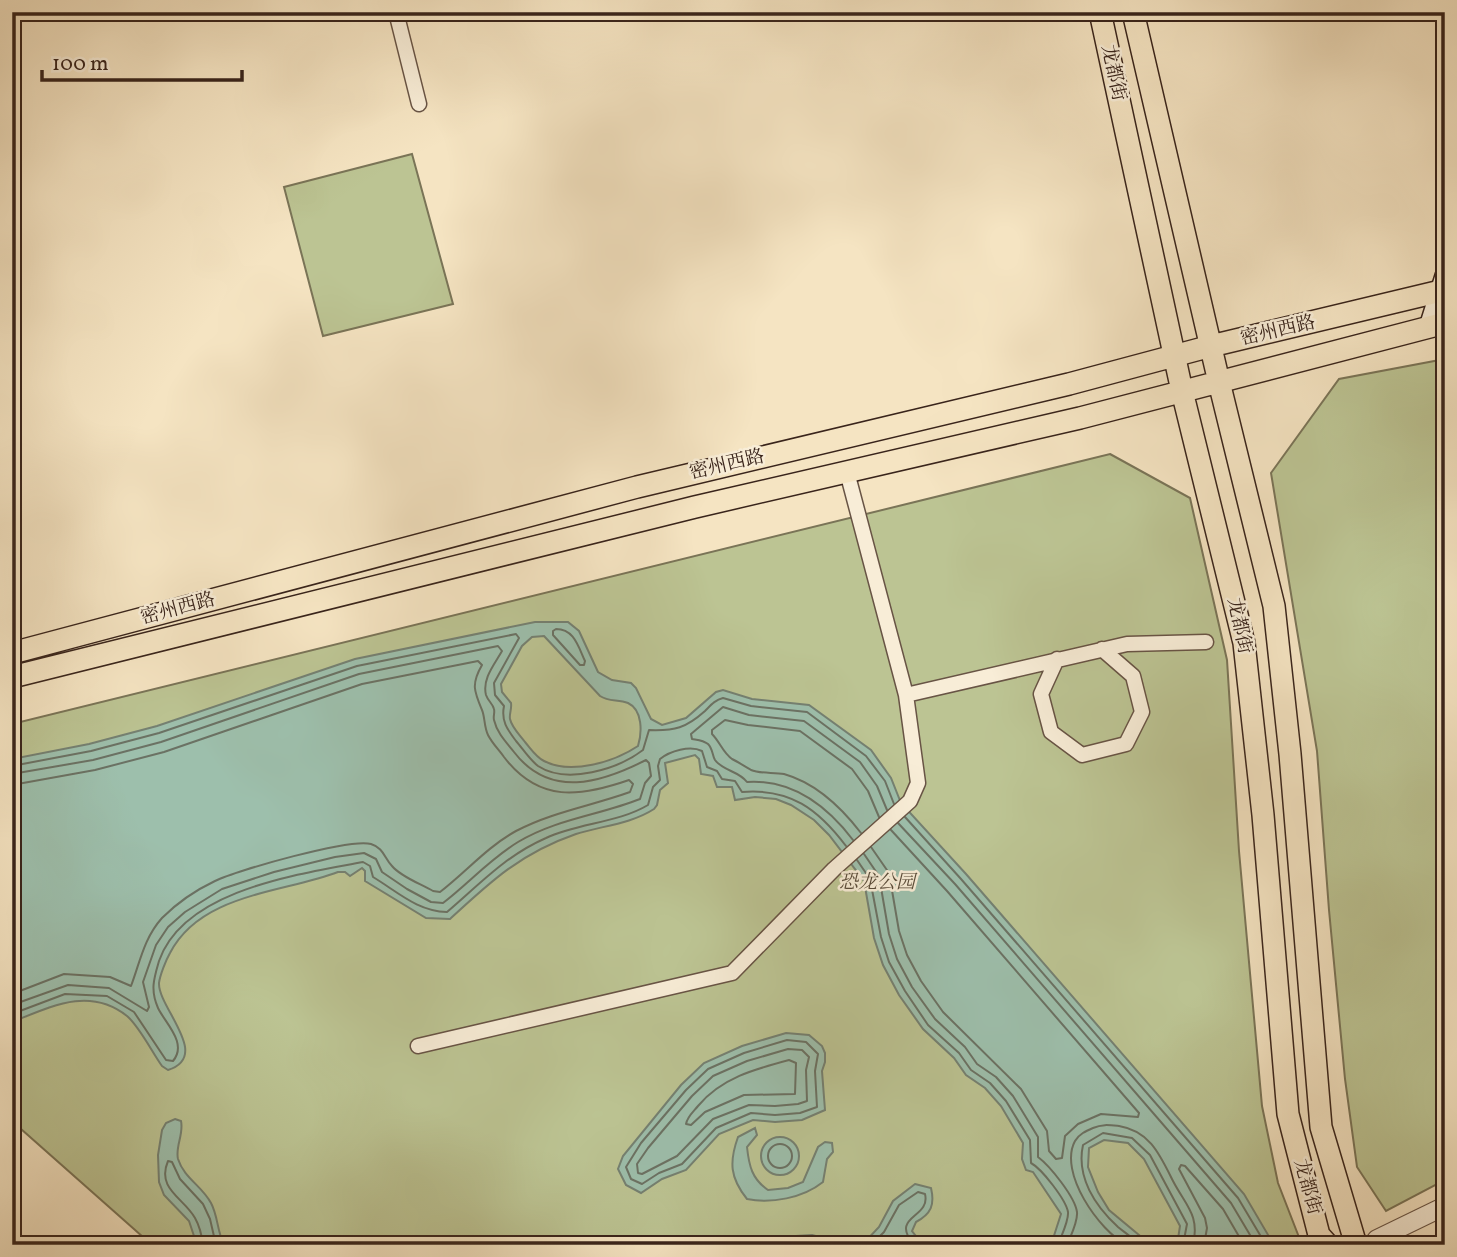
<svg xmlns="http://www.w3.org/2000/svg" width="1457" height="1257" viewBox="0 0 1457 1257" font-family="Vollkorn,'Noto Serif SC',serif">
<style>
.green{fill:#bcc493;stroke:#7a7457;stroke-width:2}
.water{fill:#9dbfac;stroke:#758172;stroke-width:2;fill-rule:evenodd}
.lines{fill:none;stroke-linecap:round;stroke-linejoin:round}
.shore{stroke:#6b7264;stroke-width:2}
.minor-casing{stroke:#685445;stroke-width:17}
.tertiary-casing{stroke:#685445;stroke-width:20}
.secondary-casing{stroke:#39241b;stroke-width:22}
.primary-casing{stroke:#39241b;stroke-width:24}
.minor{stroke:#f8edd7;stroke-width:14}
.tertiary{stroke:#f8edd7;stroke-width:18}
.secondary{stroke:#f8edd7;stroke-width:19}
.primary{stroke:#f5e4c2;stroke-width:21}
.labels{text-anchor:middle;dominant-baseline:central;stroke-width:5;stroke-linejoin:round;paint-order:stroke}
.street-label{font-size:19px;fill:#39241b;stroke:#f8edd7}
.park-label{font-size:19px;font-style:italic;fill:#5a4c39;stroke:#f8edd7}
</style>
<rect width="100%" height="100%" fill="#f5e4c2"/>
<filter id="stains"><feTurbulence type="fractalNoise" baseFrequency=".00286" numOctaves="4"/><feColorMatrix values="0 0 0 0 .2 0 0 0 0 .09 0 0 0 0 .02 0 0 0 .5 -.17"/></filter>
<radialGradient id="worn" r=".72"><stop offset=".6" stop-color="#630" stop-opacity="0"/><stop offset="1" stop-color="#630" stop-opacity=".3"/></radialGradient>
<path class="green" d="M412 154 453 304 323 336 284 187Z
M1445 359V1180L1386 1211 1357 1167 1345 1079 1329 910 1317 751 1271 473 1339 379Z
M1110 454 1190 498 1227 660 1239 851 1262 1106 1278 1183 1302 1245H152L12 1121V724Z"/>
<path class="water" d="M535 622H568L579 631 598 672 612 680 631 683 636 688 651 719 662 725 686 718 716 692 723 690 752 699 809 705 871 750 891 778 901 803 966 874 1244 1194 1274 1245H1172L1178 1239 1180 1226 1144 1159 1128 1143 1104 1140 1089 1148 1088 1167 1098 1192 1109 1210 1151 1245H1051L1061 1214 1033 1172 1026 1170 1022 1159 1023 1143 1001 1106 985 1088 966 1075 954 1058 923 1029 899 995 883 965 874 938 864 881 829 835 814 820 791 805 776 799 755 797 735 800 732 787H717L713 776 701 774 699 759 695 755 665 763 668 783 660 790 657 805 654 809C631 824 601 826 576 834 521 853 491 881 450 919L426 918 365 881V871L362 868 350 876 345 872H338C283 893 201 893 170 953 166 960 160 975 159 983 158 1008 212 1056 168 1070L162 1066C152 1052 139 1026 127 1016 89 986 50 1007 12 1022V759L89 744 157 726 355 659ZM544 636 600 696C609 702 618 699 628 703 643 710 642 733 638 746 614 762 571 775 544 761 536 757 531 749 525 742 520 735 512 728 510 719 509 714 512 709 511 703L502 692 501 684 522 646 532 637Z
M786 1033 809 1035 822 1046 825 1053V1062L822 1071 825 1110 802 1120 775 1122 753 1120 719 1134 686 1170 662 1179 641 1193 626 1185 618 1169 623 1156 681 1085 704 1063 742 1046Z
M175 1119 181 1121C184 1134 175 1147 178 1159 184 1178 202 1186 211 1203 218 1216 217 1231 224 1245H197L189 1221 164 1195 159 1182 158 1155 162 1130 166 1123Z
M755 1128 757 1135 747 1147C749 1166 752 1179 768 1190L788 1188 803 1182 818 1147 825 1142 832 1143 833 1152 827 1159 823 1182C803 1198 771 1204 747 1199 730 1178 729 1162 738 1137Z
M761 1156a19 19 0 1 1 38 0a19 19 0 1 1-38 0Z
M915 1184 931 1188C935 1205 931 1214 916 1222L912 1231 923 1245H862L879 1227 893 1201Z
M812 1235 823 1238 829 1245H786L796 1236Z"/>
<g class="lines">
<path class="shore" d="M556 629C574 629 578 646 585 661L584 665H580L553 635V631Z
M12 766 91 751 159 733 357 666 516 634 519 638 494 683 495 695 504 706C501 721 507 729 516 741 523 749 529 759 538 766 567 785 618 769 643 750L649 730C675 731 686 728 705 711 711 705 715 700 723 698L751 706 807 712 866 756 885 781 894 804
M12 774 93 760 161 742 359 674 498 646 502 651C494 665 482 679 486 695 488 701 493 704 494 709 495 713 493 716 494 720 497 733 506 742 514 752 550 799 601 783 646 760L649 763 651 776 645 783 640 799C600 815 556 819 518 842 490 859 469 883 443 903L431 902 407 889 382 872 376 859 364 853 335 857 274 872 222 889 185 912 168 927 156 945 143 982 149 1007 147 1011 109 988 68 985 12 1005
M12 785 95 770 164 752 362 684 478 661 482 665C471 684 474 691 482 710 485 717 484 727 488 735 492 743 499 750 504 757 539 803 580 797 629 780L633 784 630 792C591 806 552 812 516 831 487 847 466 872 440 892L433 891C421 884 401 877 392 866 384 858 384 848 371 844 351 838 237 870 215 881 196 890 177 903 162 918 144 938 140 962 131 986L110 977 64 974 12 994
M905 817 961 879 1238 1198 1266 1245
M898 823 955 884 1231 1203 1256 1245
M861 833C841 807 816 783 784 774 774 772 760 774 751 770 746 767 738 762 732 759 723 753 720 742 712 734V730L725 720 748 725 800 731 852 769 868 791 879 817
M853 840C827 806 792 779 747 782 739 771 723 771 715 760 712 755 713 749 708 744 703 740 698 740 692 739L691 734 723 707 749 715 804 721 860 762 877 786 887 810
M871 847 889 873 899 931 907 955 921 981 943 1012 1021 1089 1047 1131 1049 1151 1056 1159 1062 1158 1065 1136 1078 1124 1101 1114 1138 1117 1139 1113 947 891 891 830
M864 854 879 876 889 934 897 959 912 987 935 1019 965 1047 977 1064 996 1077 1013 1096 1038 1137V1157C1050 1166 1075 1197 1077 1212 1078 1222 1071 1235 1067 1245
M857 860 870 879 881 937 889 962 905 991 928 1025 959 1053 971 1070 990 1083 1006 1101 1030 1140 1031 1163C1042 1169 1066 1200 1068 1212 1069 1221 1061 1236 1058 1245
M12 1014 65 994 107 996 134 1012 166 1060 173 1061C188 1043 165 1023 158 1008 150 990 154 978 159 961 184 889 301 874 363 862L370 866 373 877C398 892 417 911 447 912 480 884 505 856 546 838 578 823 618 823 648 805L653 787 660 780 658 766 660 759C670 751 690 745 702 751L707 767 717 771 722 779 735 781 742 792C790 788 818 809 846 846
M787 1040 806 1042 818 1054 815 1071 817 1107 800 1113 775 1115 751 1113 716 1128 682 1164 659 1173 642 1184 631 1179 626 1167 641 1143 686 1090 708 1069 744 1053Z
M788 1049 802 1050 809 1057 806 1070 807 1101 798 1104 775 1106 749 1105 713 1119 677 1156 642 1174 638 1173 637 1164 648 1148 692 1096 713 1076 747 1061Z
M789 1060 796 1063 795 1094 744 1095 705 1112 691 1125 686 1124C687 1117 693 1112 698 1106 721 1078 755 1069 789 1060Z
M768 1156a12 12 0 1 1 24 0a12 12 0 1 1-24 0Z
M203 1245C202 1237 199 1225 195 1218 184 1198 156 1189 168 1161L172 1162 180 1179 203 1204 210 1219 216 1245
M871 1245 884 1232 899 1205 918 1192 925 1194C931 1219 889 1215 914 1245
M1127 1245C1099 1231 1058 1172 1075 1141 1079 1134 1086 1131 1093 1128 1102 1124 1109 1125 1119 1126 1150 1131 1160 1155 1173 1181 1186 1206 1200 1215 1193 1245
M1138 1245C1133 1237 1125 1233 1118 1227 1095 1206 1076 1177 1083 1145L1103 1133 1132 1138 1150 1155 1187 1224 1183 1245
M1204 1245 1207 1228 1205 1218 1179 1169 1181 1165 1185 1166 1223 1209 1244 1245"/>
<g class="minor-casing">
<path id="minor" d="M396 12 419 104
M1057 659 1041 694 1051 732 1082 755 1126 744 1142 712 1133 676 1102 649
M906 695 1127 644 1206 642
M418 1046 732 973 834 869 910 801 918 783 906 695 847 472"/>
</g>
<g class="tertiary-casing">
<path id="tertiary" d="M1372 1245 1377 1239 1445 1206"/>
</g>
<g class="secondary-casing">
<path id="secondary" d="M1429 327 1445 276"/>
</g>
<g class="primary-casing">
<path id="primary" d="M1100 12 1182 391 1244 643 1263 815 1288 1114 1319 1235 1328 1245
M1133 12 1219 382 1274 606 1290 754 1321 1127 1356 1245
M12 653 637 487 1069 384 1211 346 1445 290
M12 677 695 507 1080 418 1445 323"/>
</g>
<use href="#minor" class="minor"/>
<use href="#tertiary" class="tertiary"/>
<use href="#secondary" class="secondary"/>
<use href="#primary" class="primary"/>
</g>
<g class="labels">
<g class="street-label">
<text transform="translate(1113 73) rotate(78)">龙都街</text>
<text transform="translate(1278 331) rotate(-13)">密州西路</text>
<text transform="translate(727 465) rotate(-13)">密州西路</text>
<text transform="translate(178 609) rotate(-15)">密州西路</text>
<text transform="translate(1239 626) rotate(78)">龙都街</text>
<text transform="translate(1307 1187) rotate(75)">龙都街</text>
</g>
<g class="park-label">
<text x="877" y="883">恐龙公园</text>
</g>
</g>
<rect width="1457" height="1257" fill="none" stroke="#f5e4c2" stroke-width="42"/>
<rect x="14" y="14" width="1429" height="1229" fill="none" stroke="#39241b" stroke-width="3.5"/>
<rect x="21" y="21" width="1415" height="1215" fill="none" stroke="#39241b" stroke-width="2"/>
<path d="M42 70v10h200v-10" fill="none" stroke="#39241b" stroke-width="3.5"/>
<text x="52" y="70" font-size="21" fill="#39241b" stroke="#f8edd7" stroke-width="5" paint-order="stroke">100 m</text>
<rect width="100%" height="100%" filter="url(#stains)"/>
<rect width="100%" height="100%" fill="url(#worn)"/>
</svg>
